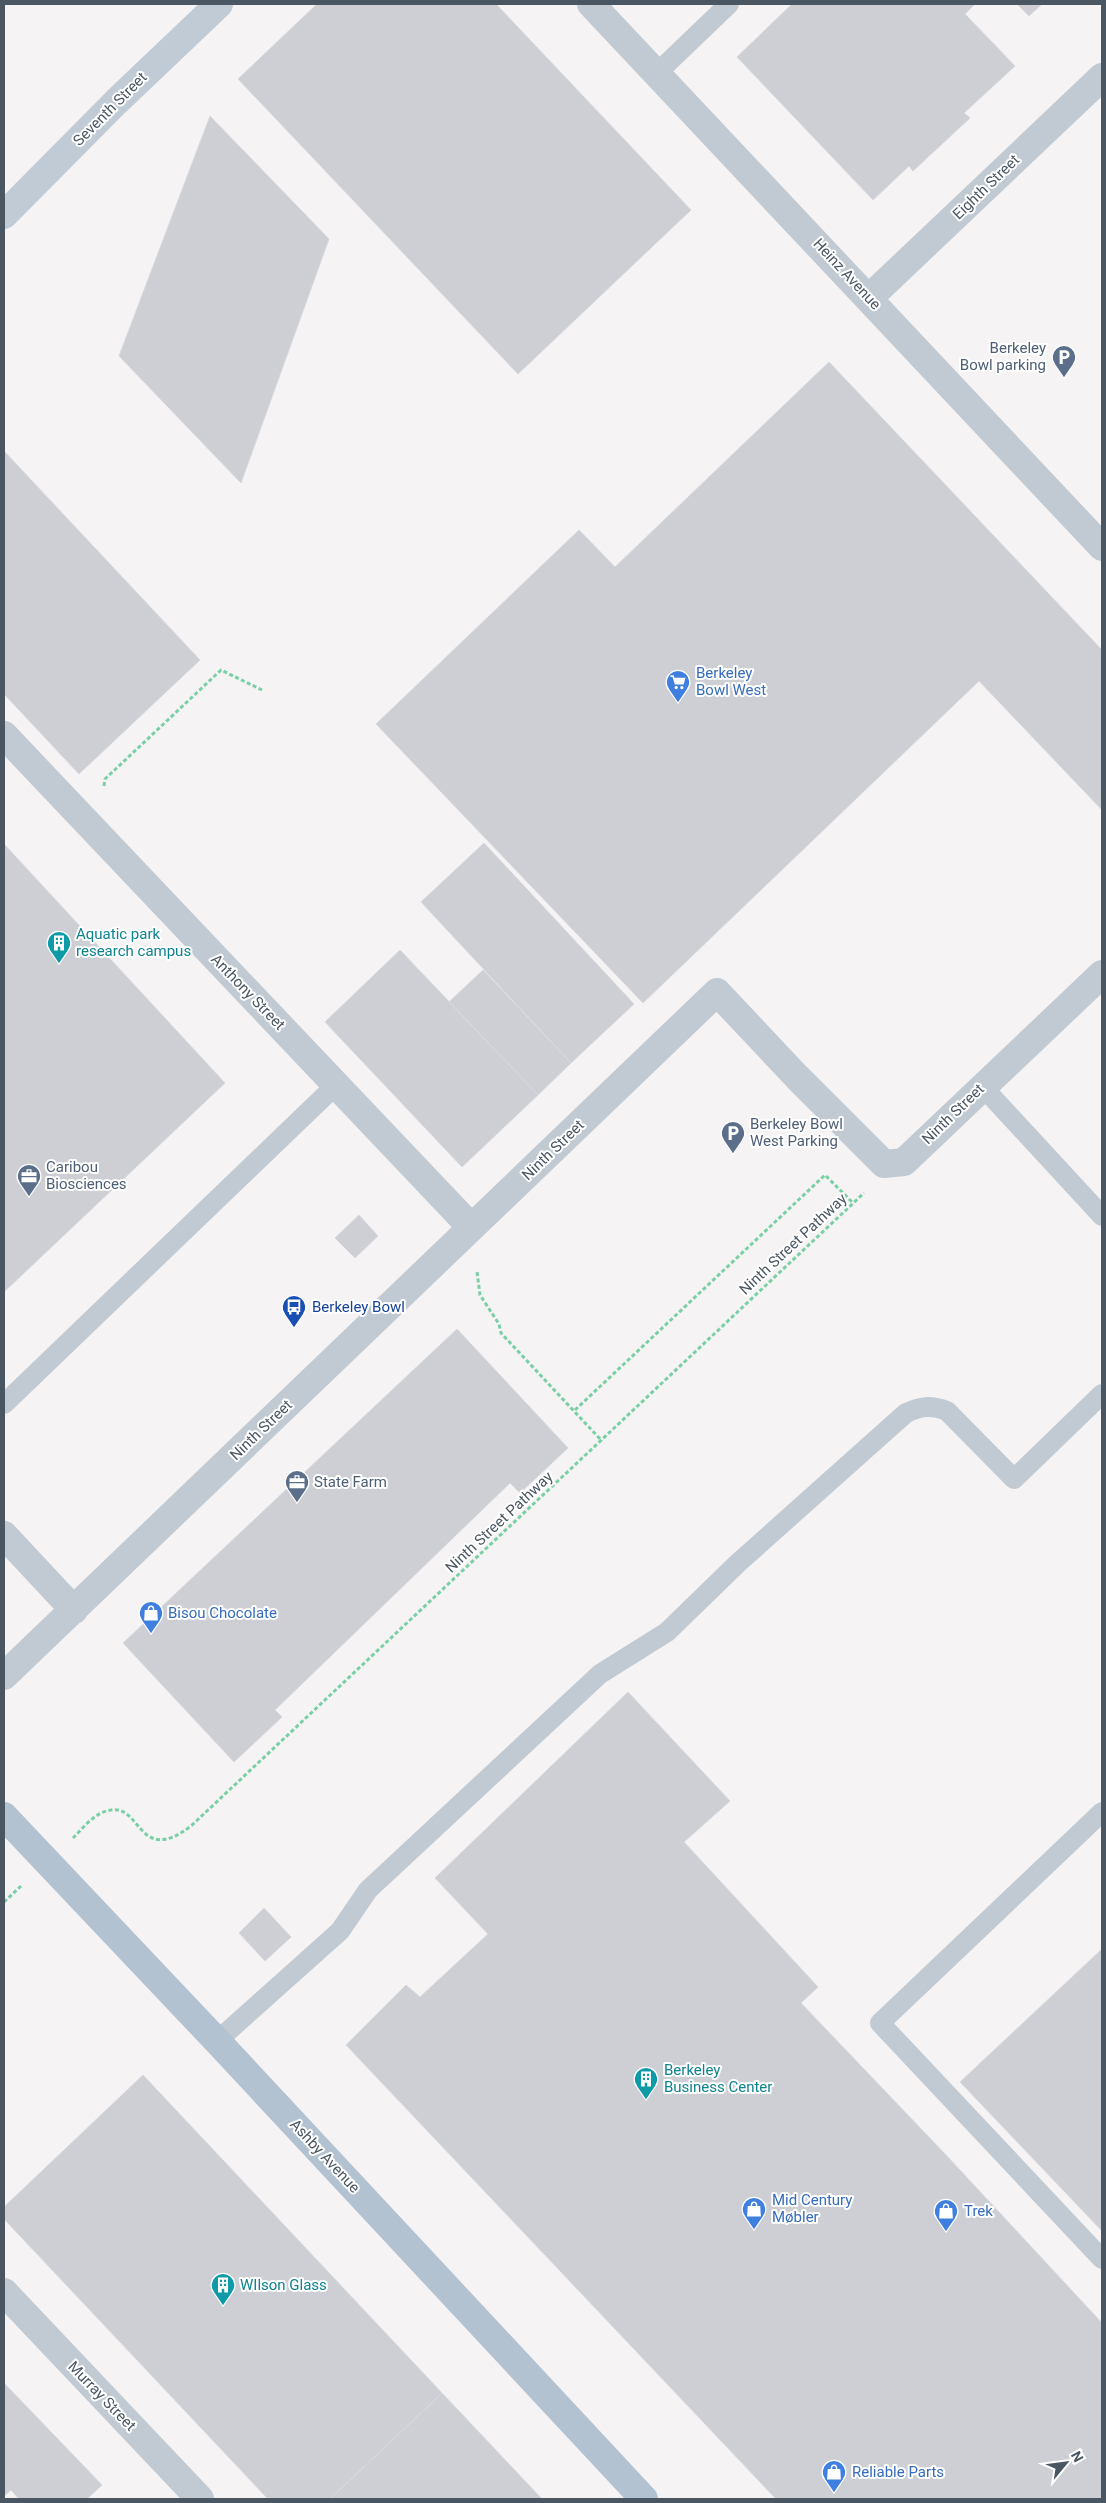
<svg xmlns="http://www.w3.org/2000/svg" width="1106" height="2503" viewBox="0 0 1106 2503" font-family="Roboto,sans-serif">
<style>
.building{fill:#cdcfd5;stroke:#d7d9de}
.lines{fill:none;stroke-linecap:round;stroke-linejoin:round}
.path{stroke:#7ad0a6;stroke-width:3;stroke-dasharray:4 2.5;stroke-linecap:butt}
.lane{stroke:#c1cad2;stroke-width:20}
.street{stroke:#c1cad2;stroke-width:28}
.secondary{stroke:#c1cbd6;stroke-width:28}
.primary{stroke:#b3c2d1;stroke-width:28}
.labels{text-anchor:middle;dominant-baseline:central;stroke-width:4;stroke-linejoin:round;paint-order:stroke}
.street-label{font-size:15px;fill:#4a5661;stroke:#fff}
.service-label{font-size:15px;fill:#4e5e75;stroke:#fff;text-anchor:start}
.shop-label{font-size:15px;fill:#366cbe;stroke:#fff;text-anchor:start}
.culture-label{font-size:15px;fill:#0d838f;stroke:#fff;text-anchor:start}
.transit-label{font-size:15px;fill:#164399;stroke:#fff;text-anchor:start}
</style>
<rect width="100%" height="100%" fill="#f5f3f3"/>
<path class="building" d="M317 4H496L691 210 518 374 238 79Z
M792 4H972L974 5 965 14 1015 66 964 113 970 118 913 171 909 166 873 200 737 57Z
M1017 4H1042L1029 16Z
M210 116 329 239 241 483 119 356Z
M829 362 1102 650V810L979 681 643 1003 376 724 579 530 615 567Z
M4 451 200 660 79 774 4 694Z
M484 843 634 1004 571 1063 421 902Z
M4 844 225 1083 4 1292Z
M400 950 538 1095 462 1167 325 1022Z
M483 970 571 1063 538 1095 449 1002Z
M359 1215 378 1236 355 1258 335 1238Z
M457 1329 568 1448 520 1493 510 1483 275 1710 282 1717 234 1762 123 1643Z
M628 1692 730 1801 684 1842 818 1987 801 2003 947 2156 1102 2323V2499H776L346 2045 406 1985 420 1997 488 1934 435 1878Z
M264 1908 291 1937 265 1961 239 1933Z
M1102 1949V2231L960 2082Z
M143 2075 442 2393 330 2499H268L4 2219V2207Z
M4 2383 102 2485 87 2499H19L11 2490 4 2496Z
M442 2393 542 2499H330Z"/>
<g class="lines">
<path class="path" d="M104 786 105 779 221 670 262 690
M477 1272 480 1295 499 1324 501 1333 602 1441
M575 1410 825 1175 852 1202
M73 1838C84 1827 95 1812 111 1810 142 1805 138 1866 191 1826L864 1193
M4 1902 21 1886"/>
<path class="lane" d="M657 73 729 4
M982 1086 1102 1216
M4 1404 336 1085
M1102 1812 880 2023 1102 2259
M217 2041 340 1931 368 1890 600 1674 667 1632 738 1563 906 1413C921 1406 931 1405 947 1411L1014 1479 1102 1394"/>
<path class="street" d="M591 4 1102 547
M869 298 1102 77
M4 735 471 1227
M4 1535 74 1610
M4 1676 717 992 797 1077 884 1164 904 1162 1102 974
M4 2292 200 2499"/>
<path class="secondary" d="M4 215 116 102 219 4"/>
<path class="primary" d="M4 1816 217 2041 644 2499"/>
</g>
<defs>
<g id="parking-pin" transform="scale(1.25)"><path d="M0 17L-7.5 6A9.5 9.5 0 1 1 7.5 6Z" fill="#5c6f8a" stroke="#fff"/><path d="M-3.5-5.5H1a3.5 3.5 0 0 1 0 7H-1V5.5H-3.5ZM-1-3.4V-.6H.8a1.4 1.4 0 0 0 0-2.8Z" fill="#fff"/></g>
<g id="supermarket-pin" transform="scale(1.25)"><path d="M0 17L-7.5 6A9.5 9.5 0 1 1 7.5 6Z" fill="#3f7fe0" stroke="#fff"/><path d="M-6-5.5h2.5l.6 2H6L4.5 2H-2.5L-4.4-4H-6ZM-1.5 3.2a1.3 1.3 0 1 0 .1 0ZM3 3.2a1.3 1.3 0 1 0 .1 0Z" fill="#fff"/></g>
<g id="building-pin" transform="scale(1.25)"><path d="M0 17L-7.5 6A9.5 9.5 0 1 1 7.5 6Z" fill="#0f9aa8" stroke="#fff"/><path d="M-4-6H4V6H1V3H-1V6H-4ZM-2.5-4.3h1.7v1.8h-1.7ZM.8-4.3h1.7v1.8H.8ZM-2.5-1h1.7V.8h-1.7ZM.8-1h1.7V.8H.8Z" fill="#fff"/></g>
<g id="office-pin" transform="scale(1.25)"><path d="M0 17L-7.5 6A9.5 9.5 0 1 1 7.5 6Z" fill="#5c6f8a" stroke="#fff"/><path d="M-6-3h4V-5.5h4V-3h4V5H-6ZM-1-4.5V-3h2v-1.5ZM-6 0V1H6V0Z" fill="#fff"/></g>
<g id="bus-pin" transform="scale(1.25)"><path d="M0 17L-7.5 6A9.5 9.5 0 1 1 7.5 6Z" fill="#1a4fb4" stroke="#fff"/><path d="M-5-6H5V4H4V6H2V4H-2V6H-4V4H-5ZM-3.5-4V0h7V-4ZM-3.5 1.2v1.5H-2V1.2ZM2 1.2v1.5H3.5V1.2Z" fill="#fff"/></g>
<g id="shop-pin" transform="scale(1.25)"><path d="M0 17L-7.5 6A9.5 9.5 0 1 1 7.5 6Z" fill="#3f7fe0" stroke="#fff"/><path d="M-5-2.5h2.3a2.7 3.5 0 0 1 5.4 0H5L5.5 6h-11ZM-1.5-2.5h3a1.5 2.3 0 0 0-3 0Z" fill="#fff"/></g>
</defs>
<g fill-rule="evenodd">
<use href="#parking-pin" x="1064" y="357"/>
<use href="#supermarket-pin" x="678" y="682"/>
<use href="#building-pin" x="59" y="943"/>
<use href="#parking-pin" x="733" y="1133"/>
<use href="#office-pin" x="29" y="1176"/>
<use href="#bus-pin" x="294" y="1307"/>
<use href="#office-pin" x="297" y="1482"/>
<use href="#shop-pin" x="151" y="1613"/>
<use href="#building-pin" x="646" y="2079"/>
<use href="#shop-pin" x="754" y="2209"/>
<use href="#shop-pin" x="946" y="2211"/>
<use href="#building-pin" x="223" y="2285"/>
<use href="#shop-pin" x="834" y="2472"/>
</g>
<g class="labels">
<g class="street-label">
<text transform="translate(110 109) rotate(-45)">Seventh Street</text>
<text transform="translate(986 187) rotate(-44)">Eighth Street</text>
<text transform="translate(847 274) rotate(47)">Heinz Avenue</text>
<text transform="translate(248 992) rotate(46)">Anthony Street</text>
<text transform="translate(953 1114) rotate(-44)">Ninth Street</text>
<text transform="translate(553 1150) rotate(-44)">Ninth Street</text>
<text transform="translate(793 1244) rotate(-43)">Ninth Street Pathway</text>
<text transform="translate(261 1430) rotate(-44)">Ninth Street</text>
<text transform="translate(499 1522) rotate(-43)">Ninth Street Pathway</text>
<text transform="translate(325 2156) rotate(47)">Ashby Avenue</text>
<text transform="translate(102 2396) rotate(46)">Murray Street</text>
</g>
<g class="service-label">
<text x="1046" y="348" text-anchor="end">Berkeley<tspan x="1046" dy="17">Bowl parking</tspan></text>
<text x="750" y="1124">Berkeley Bowl<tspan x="750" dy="17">West Parking</tspan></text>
<text x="46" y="1167">Caribou<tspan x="46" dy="17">Biosciences</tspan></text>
<text x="314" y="1482">State Farm</text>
</g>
<g class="shop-label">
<text x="696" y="673">Berkeley<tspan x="696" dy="17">Bowl West</tspan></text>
<text x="168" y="1613">Bisou Chocolate</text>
<text x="772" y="2200">Mid Century<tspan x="772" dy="17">Møbler</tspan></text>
<text x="964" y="2211">Trek</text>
<text x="852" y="2472">Reliable Parts</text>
</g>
<g class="culture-label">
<text x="76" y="934">Aquatic park<tspan x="76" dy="17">research campus</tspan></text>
<text x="664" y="2070">Berkeley<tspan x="664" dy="17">Business Center</tspan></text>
<text x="240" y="2285">WIlson Glass</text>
</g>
<g class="transit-label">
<text x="312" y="1307">Berkeley Bowl</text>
</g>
</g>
<rect width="1106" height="2503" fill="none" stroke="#4a5661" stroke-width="10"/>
<g transform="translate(1066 2463) rotate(61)" stroke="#ffffff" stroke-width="4" paint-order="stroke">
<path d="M0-4L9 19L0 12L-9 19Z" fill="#4a5661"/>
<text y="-8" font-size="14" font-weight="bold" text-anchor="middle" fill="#4a5661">N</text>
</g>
</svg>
